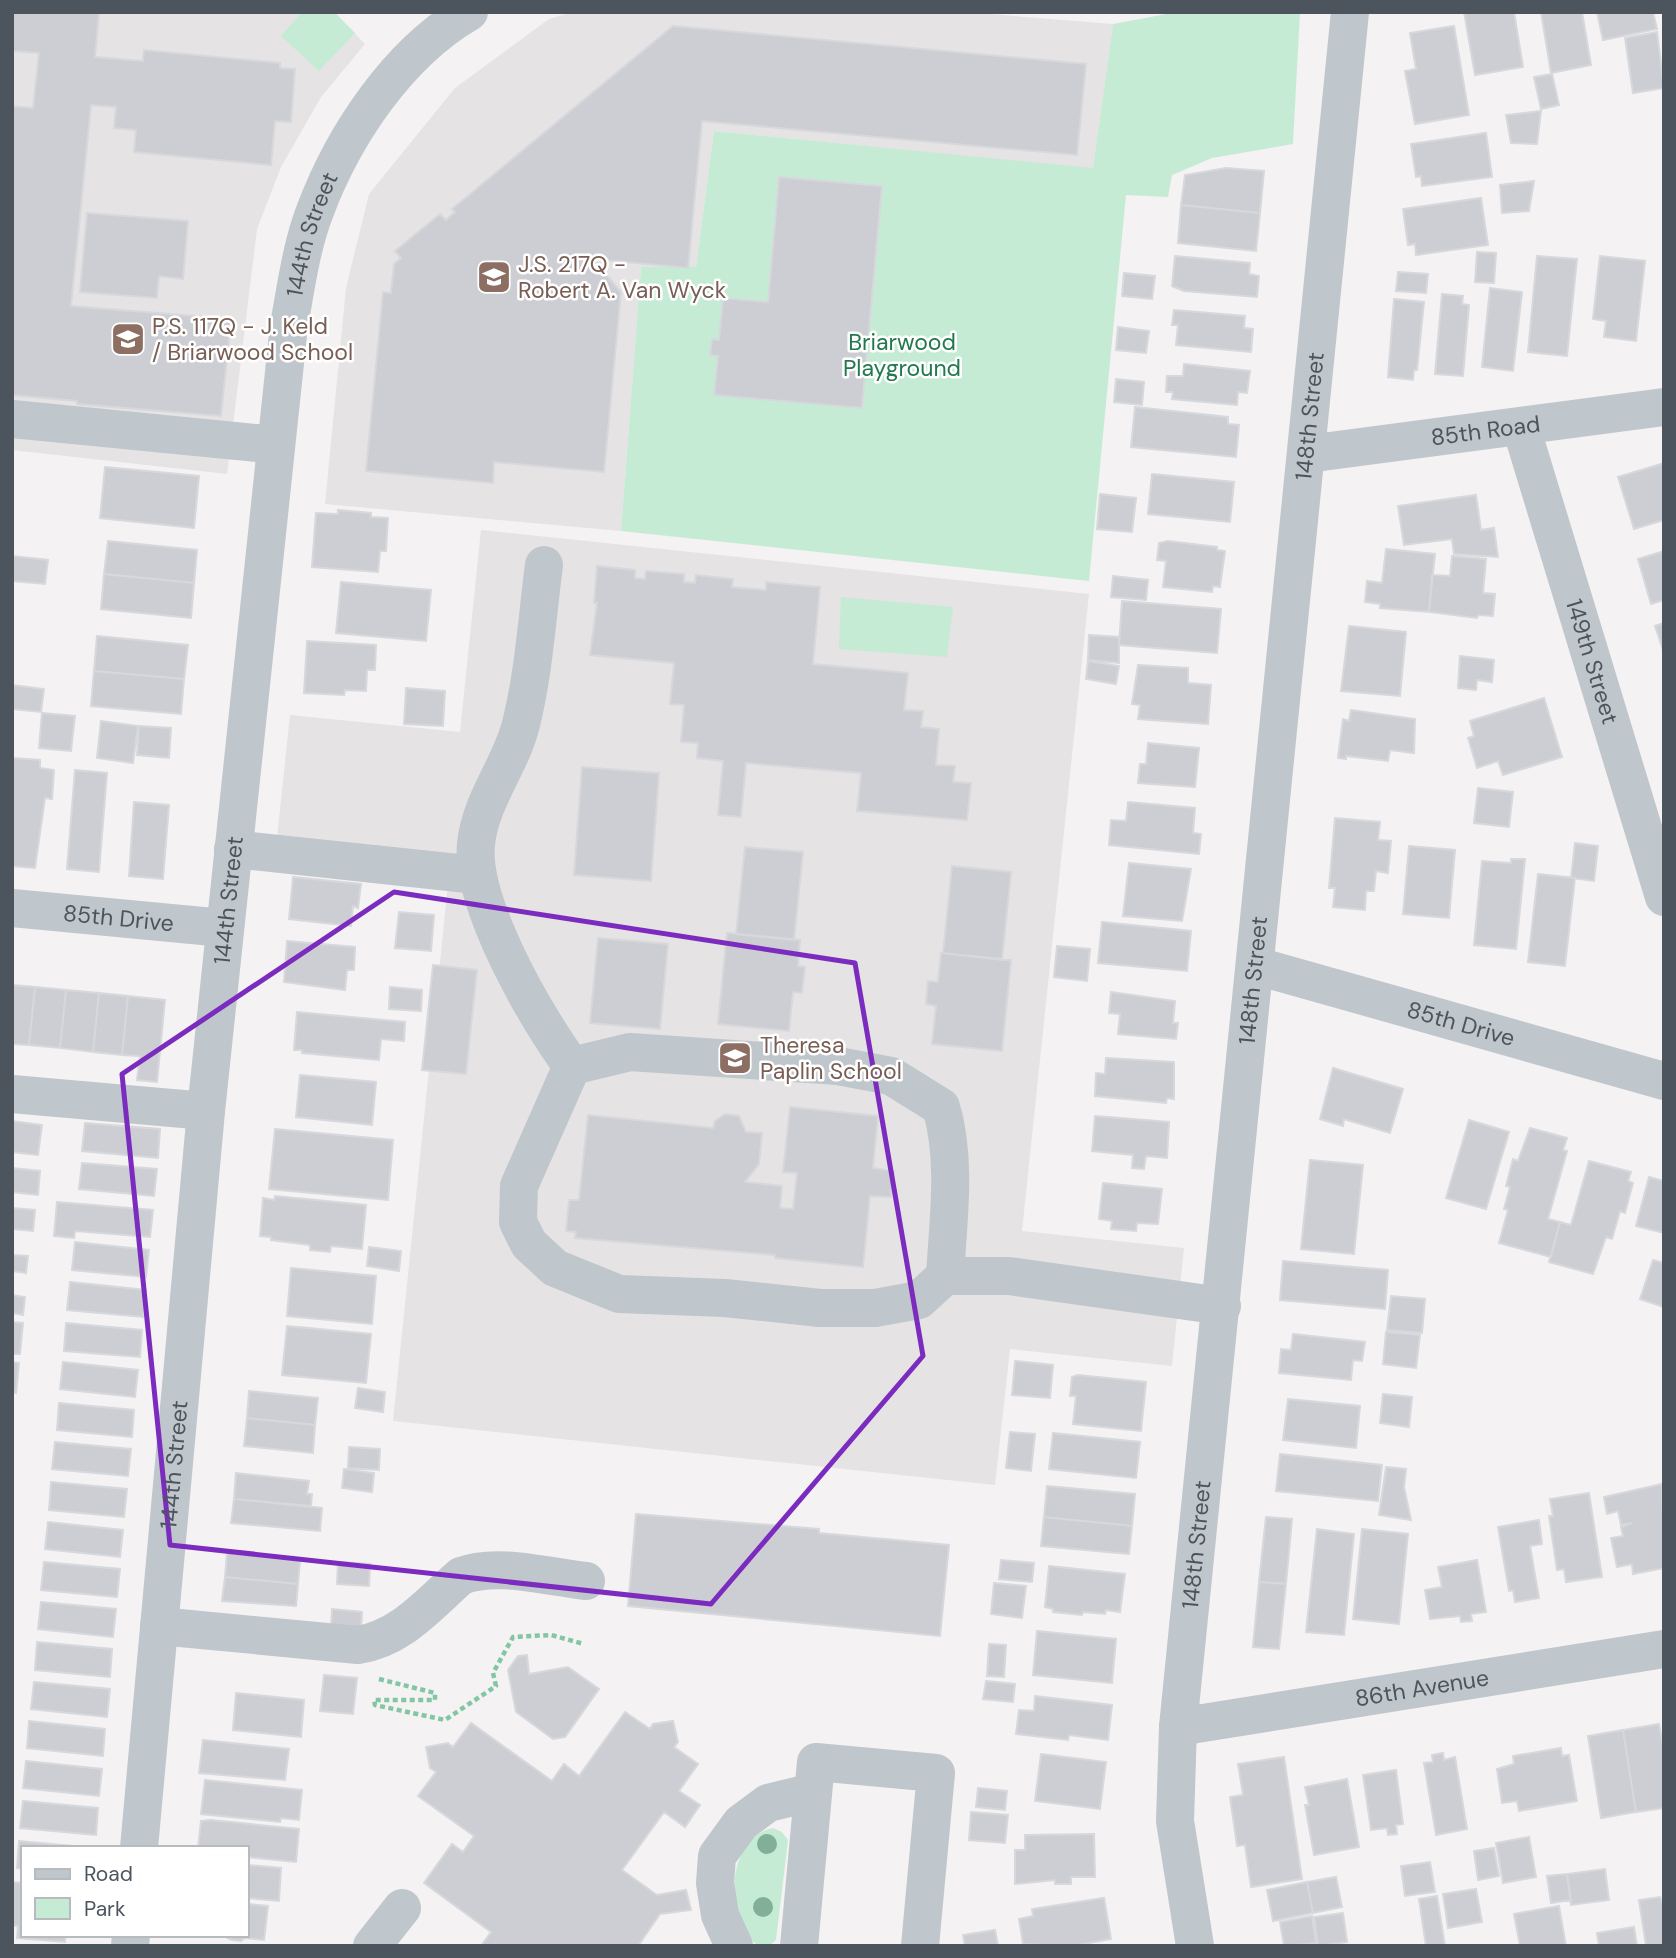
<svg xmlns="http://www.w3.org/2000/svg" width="1676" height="1958" viewBox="0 0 1676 1958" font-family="'DM Sans',sans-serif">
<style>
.education{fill:#e5e3e3}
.green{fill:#c6ebd5}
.building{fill:#cdced3;stroke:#d7d8dc;stroke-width:2}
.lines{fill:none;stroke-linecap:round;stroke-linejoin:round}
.path{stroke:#82c6a4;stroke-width:4.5;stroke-dasharray:5 3.5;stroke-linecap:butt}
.minor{stroke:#bfc6cc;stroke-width:38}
.tree{fill:#81af97}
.marked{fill:none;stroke:#7b2cbf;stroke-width:5;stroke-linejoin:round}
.labels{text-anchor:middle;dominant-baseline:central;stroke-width:5;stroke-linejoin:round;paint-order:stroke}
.street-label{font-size:23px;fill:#4c555d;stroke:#fff}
.education-label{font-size:23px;fill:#785e54;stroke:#fff;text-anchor:start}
.park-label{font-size:23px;fill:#23784d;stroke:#fff}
</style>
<rect width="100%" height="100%" fill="#f4f2f2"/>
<path class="education" d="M12 12H334L365 44 321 97 281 167 257 229 227 474 12 450Z
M573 12H964L1113 24 1093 169 714 131 696 267H641L621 531 325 504 346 288 369 194 455 88 549 19Z
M481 530 1089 594 1022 1231 1184 1248 1172 1366 1010 1349 995 1485 393 1421 448 884 274 866 290 715 460 732Z"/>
<path class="green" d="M302 12H334L355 33 319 71 281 36Z
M1177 12H1300L1293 144 1212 158 1172 175 1168 197 1126 195 1089 581 621 531 641 267H696L714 131 1093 168 1113 24Z
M841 597 953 607 947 657 839 649Z
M773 1828 782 1832 788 1840 776 1940 769 1946H759C723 1924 725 1837 773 1828Z"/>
<path class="building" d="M12 12H99L95 57 143 61 144 50 280 63V68L295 69 291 122 275 121 271 165 134 152 136 130 114 128 116 107 91 105 71 306 231 319 221 416 77 404V401L12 395V106L33 108 39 53 12 51Z
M1464 12H1514L1523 67 1475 75Z
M1541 12H1582L1591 65 1551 73Z
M1597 12H1653L1657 29 1603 40Z
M673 26 1086 64 1077 155 702 121 688 268 593 259 621 292 604 472 494 462 493 483 366 471 383 292 391 293 394 264 401 258 395 251 440 214 446 220 455 212 452 209Z
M1454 26 1469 115 1415 124 1405 71 1416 69 1410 33Z
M1657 32 1664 88 1633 93 1625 38Z
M1552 74 1559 105 1541 109 1534 77Z
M1541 111 1537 144 1511 143 1506 115Z
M1486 133 1492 177 1422 186 1421 176 1416 177 1411 144Z
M1226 168 1264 171 1260 213 1181 205 1185 175Z
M779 177 882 186 862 408 714 395 718 356 710 355 712 339 719 340 723 298 768 302Z
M1534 181 1529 211 1502 213 1500 185Z
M1481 198 1488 245 1416 255 1415 244 1408 245 1403 209Z
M1181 205 1260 213 1256 251 1178 243Z
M87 213 188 221 183 279 159 276 157 298 80 292Z
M1477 252 1496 253 1494 283 1475 282Z
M1175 256 1250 263 1249 274 1259 276 1257 297 1184 291 1172 286Z
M1537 256 1577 259 1567 356 1528 352Z
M1600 256 1645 261 1636 341 1604 337 1606 321 1593 319Z
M1398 272 1428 274 1426 293 1396 291Z
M1124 273 1155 276 1152 299 1122 296Z
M1490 288 1522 292 1513 371 1482 367Z
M1442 294 1463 296 1462 304 1469 305 1463 376 1435 374Z
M1394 299 1424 302 1417 370H1414L1413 380 1388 377Z
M1174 310 1245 316 1244 328 1253 329 1251 352 1176 345 1178 325H1172Z
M1118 327 1149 331 1146 353 1116 350Z
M1184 364 1250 371 1247 393 1238 392 1237 405 1172 399 1173 392H1166L1167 376H1183Z
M1116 379 1144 382 1142 405 1114 402Z
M1135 407 1228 417V424L1239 425 1236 457 1131 447Z
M1664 463V520L1634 529 1618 477Z
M105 467 199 476 194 528 100 518Z
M1152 474 1234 482 1230 522 1148 514Z
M1100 494 1136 498 1132 532 1097 529Z
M1476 495 1481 530 1494 528 1498 557 1454 554 1452 539 1404 545 1398 506Z
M338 510 371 513V517L388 518 386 551H380L378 572 312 567 316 513 338 514Z
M108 541 197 550 194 583 104 574Z
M1168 541 1217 547V550L1225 551 1220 587 1213 586 1212 592 1163 587 1166 561 1157 560 1159 543Z
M1386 549 1435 554 1429 612 1380 608V604L1365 602 1367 581 1382 583Z
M1664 551V600L1651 604 1638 559Z
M12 556 48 560 45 584 12 581Z
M1452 556 1486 559 1483 593 1495 594 1493 616 1478 615 1477 618 1429 612 1432 575 1450 576Z
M597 566 635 570V578L645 579 646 571 684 574V582L695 583 696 575 733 579 732 587 766 590V582L820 587 813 664 908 673 904 710 923 711 921 727 939 729 936 765 955 766 953 782 971 783 967 820 857 811 861 773 746 763 741 817 718 815 723 761 697 758 698 743 681 742 684 705 670 704 674 663 590 655 597 603H594Z
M104 574 194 583 191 618 101 609Z
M1113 576 1148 580 1146 600 1111 597Z
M341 582 431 590 426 641 336 633Z
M1122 601 1221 609 1217 653 1119 645Z
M1664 623V653L1655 626Z
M1349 626 1406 632 1400 696 1341 691Z
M1089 635 1119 637V663L1088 660Z
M97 636 188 645 184 679 94 671Z
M307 641 376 645 375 670H367L366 691 345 690 344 695 304 693Z
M1460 656 1494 660 1492 682 1477 680 1476 690 1458 688Z
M1088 661 1119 666 1116 684 1086 679Z
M1138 665 1188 668V683L1211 685 1208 724 1138 719 1140 705 1132 704Z
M94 671 184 679 181 714 91 706Z
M12 685 44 689 41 712 12 709Z
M406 688 445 691 443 726 404 724Z
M1544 698 1562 757 1503 775 1498 761 1477 768 1468 738 1474 736 1470 721Z
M1351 710 1415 719 1414 753 1390 750 1388 761 1346 756V759L1338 758 1343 719 1349 721Z
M42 713 75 716 71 751 39 748Z
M101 721 138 726 133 763 97 758Z
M139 726 171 728 169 758 137 755Z
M1148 743 1199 748 1195 787 1138 783 1140 764H1146Z
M12 758 40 760V768L54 770 52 799 45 798 35 868 12 866Z
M582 767 659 773 651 881 574 875Z
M75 770 107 773 99 872 67 869Z
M1478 788 1513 792 1509 827 1474 823Z
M134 802 169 805 163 879 129 876Z
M1128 802 1195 808 1193 833 1201 834 1199 854 1109 845 1111 820 1126 821Z
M1335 818 1380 822 1378 840 1391 841 1388 873 1376 871 1374 891H1366L1365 910 1333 907 1335 888H1329Z
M1575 843 1598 846 1594 881 1571 878Z
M1409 846 1455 850 1449 918 1403 914Z
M745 847 803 852 794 940 736 934Z
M1511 859H1525L1516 949 1474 945 1482 861 1511 863Z
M1129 863 1191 869 1182 921 1123 916Z
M952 866 1011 872 1002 960 943 953Z
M1538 874 1575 878 1565 966 1528 962Z
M293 877 361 884 358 908 353 906 351 926 289 919Z
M399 912 434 915 431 951 395 948Z
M1102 922 1191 931 1187 971 1098 963Z
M727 933 800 940 798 966 805 967 802 993 793 992 789 1031 718 1024Z
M598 938 668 944 660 1029 590 1023Z
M287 941 355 947 354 970H347L345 990 284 982Z
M1057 946 1090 949 1087 981 1054 977Z
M941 953 1011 960 1002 1051 932 1044 936 1006 926 1004 928 981 938 982Z
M433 965 477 970 466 1074 422 1070Z
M12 985 35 987 29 1045 12 1044Z
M35 987 66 990 60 1048 29 1045Z
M390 987 422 990 421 1011 389 1009Z
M66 990 99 993 93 1052 60 1048Z
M1111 992 1175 1001 1173 1023H1178L1176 1039 1118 1034 1120 1014 1109 1013Z
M99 993 128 996 122 1055 93 1052Z
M128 996 165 1000 157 1082 137 1080 140 1056 122 1055Z
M297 1012 405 1022 404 1041 381 1039 379 1060 302 1053V1050H294Z
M1106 1058 1174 1062V1099L1167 1098 1166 1103 1095 1096 1096 1073 1105 1074Z
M1333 1068 1403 1089 1390 1133 1344 1119 1343 1126 1320 1119Z
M300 1075 376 1082 372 1125 296 1117Z
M790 1107 878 1116 873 1168 894 1171 891 1197 870 1196 863 1267 775 1258V1255L575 1238 576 1232 566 1231 569 1200H579L588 1115 713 1128 715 1121 725 1114 739 1116 746 1132 762 1133 759 1164 745 1182 782 1186 780 1208 793 1209 797 1173 783 1172Z
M1095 1116 1169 1122 1167 1158 1146 1156 1144 1169 1132 1168 1133 1155 1092 1151Z
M1469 1120 1509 1132 1486 1209 1446 1198Z
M12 1121 42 1125 38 1155 12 1152Z
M85 1123 160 1129 158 1158 82 1151Z
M1530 1128 1567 1138 1563 1150 1567 1151 1548 1219 1560 1222 1551 1257 1499 1243 1508 1210 1504 1209 1510 1187 1506 1186 1513 1159 1518 1161Z
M275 1129 393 1140 388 1200 269 1189Z
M1310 1160 1363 1165 1354 1254 1301 1249Z
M1589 1161 1631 1172 1628 1181 1633 1183 1625 1213 1620 1211 1612 1239 1606 1237 1593 1274 1549 1262 1560 1222 1571 1225Z
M82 1163 157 1169 154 1196 79 1189Z
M12 1168 40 1171 38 1195 12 1192Z
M1649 1177 1664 1181V1233L1636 1226Z
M1103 1183 1162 1189 1158 1224 1137 1223 1136 1231 1111 1229 1112 1221 1099 1219Z
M275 1196 366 1205 362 1249 331 1246 330 1252 310 1250V1245L271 1240V1237L260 1236 263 1198 274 1200Z
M57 1202 153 1210 150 1237 75 1231 74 1238 54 1236Z
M12 1208 35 1210 33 1231 12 1229Z
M75 1242 149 1250 146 1277 72 1270Z
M369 1247 401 1251 399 1271 367 1266Z
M12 1255 28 1256 26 1273 12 1271Z
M1653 1260 1664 1263V1307L1640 1299Z
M1283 1261 1388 1270 1385 1309 1280 1300Z
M291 1268 376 1276 372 1324 287 1316Z
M70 1282 146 1290 143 1317 67 1310Z
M12 1295 25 1297 23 1315 12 1313Z
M1391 1296 1425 1299 1422 1333 1387 1330Z
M12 1322 23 1323 20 1354H12Z
M66 1323 142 1330 140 1357 64 1351Z
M287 1326 371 1334 366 1383 282 1375Z
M1386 1332 1420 1335 1416 1368 1383 1364Z
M1293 1334 1365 1342 1362 1361 1353 1360 1351 1380 1279 1373 1281 1349 1291 1350Z
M1015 1361 1053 1365 1050 1398 1012 1395Z
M12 1362 19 1363 16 1393 12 1392Z
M63 1362 138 1370 135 1397 60 1389Z
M1078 1375 1146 1382 1141 1431 1073 1424 1076 1396H1070L1072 1377Z
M358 1388 385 1392 383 1412 355 1408Z
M249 1391 318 1398 315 1425 247 1418Z
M1383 1394 1412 1397 1409 1427 1380 1423Z
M1288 1399 1360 1406 1356 1448 1283 1440Z
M59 1403 134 1410 132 1437 57 1430Z
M247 1418 315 1425 313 1453 244 1446Z
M1010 1432 1035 1434 1031 1471 1006 1468Z
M1053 1433 1140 1442 1136 1478 1049 1469Z
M55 1442 131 1449 128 1476 52 1469Z
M349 1447 380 1449 379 1470 348 1468Z
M1280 1454 1382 1465 1378 1501 1276 1491Z
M1386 1467 1406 1469 1404 1487 1411 1520 1379 1515Z
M344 1469 374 1473 372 1492 342 1488Z
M236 1473 309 1481 307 1494H312L311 1506 234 1499Z
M51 1482 127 1489 124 1517 49 1510Z
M1662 1484 1664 1568 1633 1574 1632 1564 1617 1567 1611 1538 1623 1536 1621 1527 1632 1523 1621 1525 1618 1511 1607 1514 1604 1497Z
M1047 1486 1135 1494 1132 1526 1044 1517Z
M1589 1493 1602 1577 1566 1582 1564 1569 1557 1570 1549 1516H1553L1550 1499Z
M234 1499 322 1508 320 1531 231 1523Z
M636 1514 819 1529V1533L949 1545 940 1636 628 1606Z
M1044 1517 1132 1526 1129 1554 1041 1546Z
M1266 1517 1292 1519 1286 1584 1259 1582Z
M1539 1520 1542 1544 1530 1546 1539 1598 1515 1602 1513 1590 1509 1591 1498 1527Z
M48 1522 123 1530 120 1557 45 1549Z
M1317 1529 1354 1534 1344 1635 1306 1632Z
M1362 1529 1408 1534 1399 1624 1353 1619Z
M227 1553 294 1559 300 1562 298 1584 225 1577Z
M1001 1560 1034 1563 1032 1582 999 1579Z
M1477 1560 1486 1612 1471 1614 1472 1621 1461 1622 1460 1616 1430 1619 1425 1590 1442 1587 1438 1567Z
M44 1562 120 1569 117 1597 41 1590Z
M338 1562 370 1564 369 1586 337 1584Z
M1049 1566 1125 1574 1120 1612 1106 1610 1105 1614 1083 1612 1082 1615 1053 1612V1609L1045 1607Z
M225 1577 298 1584 296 1606 222 1601Z
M1259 1582 1286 1584 1279 1649 1253 1647Z
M994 1583 1026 1586 1022 1618 991 1614Z
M41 1602 116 1609 113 1637 38 1629Z
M332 1609 362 1612 361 1629 331 1627Z
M1037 1631 1116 1639 1112 1683 1033 1675Z
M37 1642 112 1649 110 1677 35 1670Z
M989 1644 1006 1645 1004 1677 987 1676Z
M527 1655 529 1674 568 1667 599 1689 565 1737 553 1739 516 1712 508 1670 518 1656Z
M324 1675 357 1678 353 1714 320 1711Z
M986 1681 1015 1684 1013 1702 983 1699Z
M34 1682 110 1689 107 1717 31 1709Z
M236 1693 304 1700 301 1737 233 1730Z
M1035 1696 1112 1705 1108 1740 1069 1735 1068 1740 1016 1734 1019 1710 1034 1711Z
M625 1712 650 1729 653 1724 673 1721 678 1742 674 1747 698 1764 679 1791 700 1805 685 1827 664 1812 622 1870 657 1895 686 1890 691 1910 660 1914 638 1946H481L491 1932 424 1883 452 1844 463 1852 474 1836 418 1796 436 1772 430 1768 426 1747 448 1743 453 1747 471 1723 552 1781 564 1764 579 1776Z
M29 1721 105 1729 103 1756 27 1748Z
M1659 1724 1664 1752V1808L1636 1812 1623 1730Z
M1623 1730 1636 1812 1601 1818 1588 1736Z
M203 1740 289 1749 285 1780 199 1773Z
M1561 1748 1562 1756 1569 1755 1577 1801 1519 1811 1517 1801 1502 1803 1497 1769 1514 1764 1513 1756Z
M1443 1753 1444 1760 1455 1757 1467 1829 1436 1835 1424 1763 1433 1762 1432 1755Z
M1041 1754 1106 1762 1100 1809 1035 1801Z
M1284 1757 1302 1879 1251 1887 1245 1845 1237 1846 1230 1797 1243 1795 1238 1764Z
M26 1761 102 1769 99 1796 23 1788Z
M1396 1770 1403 1824 1396 1825 1397 1834 1388 1835 1387 1828 1371 1830 1363 1775Z
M1347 1779 1359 1847 1314 1855 1305 1805H1309L1305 1787Z
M205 1780 302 1790 299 1820 281 1818 280 1822 201 1814Z
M978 1788 1007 1791 1005 1810 976 1807Z
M23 1801 98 1808 96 1835 20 1828Z
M971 1812 1008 1815 1005 1843 969 1840Z
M211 1820 299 1829 296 1862 247 1857V1848H198L201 1821Z
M1094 1834 1095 1877H1071V1884H1055V1880L1015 1884V1850H1025V1835Z
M1529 1837 1536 1877 1503 1883 1496 1843Z
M19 1841 95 1848H23V1869L17 1868Z
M1494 1848 1499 1876 1478 1880 1474 1851Z
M1430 1862 1435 1892 1405 1896 1401 1866Z
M247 1865 281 1868 279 1901 247 1898Z
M1605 1869 1609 1900 1571 1905 1567 1874Z
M1567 1874 1571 1900 1551 1903 1547 1876Z
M1336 1877 1342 1907 1313 1913 1307 1882Z
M12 1882 23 1883V1935H66L65 1942 17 1938 18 1926H12Z
M1307 1882 1313 1913 1273 1921 1267 1890Z
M1476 1889 1482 1922 1448 1928 1443 1894Z
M1437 1896 1445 1946H1426L1419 1899Z
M1660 1897 1664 1908V1946H1646L1639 1900Z
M1104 1898 1111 1939 1073 1946 1023 1944 1019 1919 1033 1916 1032 1909Z
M247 1904 268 1906 264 1940 245 1938 241 1941 232 1940 221 1935H247Z
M1559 1906 1566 1946H1520L1514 1914Z
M1343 1913 1347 1942 1318 1946 1314 1917Z
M1312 1916 1316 1943 1284 1946 1280 1922Z
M1634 1927 1637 1946H1599L1597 1933Z
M995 1930 998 1946H965L963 1935Z"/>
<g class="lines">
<path class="path" d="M379 1679 435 1693V1700H374L375 1705 445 1720 496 1686 493 1673 513 1637 551 1635 584 1644"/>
<g class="minor">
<path d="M12 419 276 445"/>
<path id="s1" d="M1521 427 1664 897"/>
<path id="s2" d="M1307 454 1664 407"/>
<path d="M544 565C537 618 534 672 521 724 511 765 480 801 476 844 470 903 536 1018 572 1066L519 1186 518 1222 529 1244 555 1268 619 1294 725 1298 820 1308H875L919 1300 945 1276H1009L1222 1306"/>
<path d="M233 849 477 875"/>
<path id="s3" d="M12 908 224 928"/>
<path id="s4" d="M1257 966 1664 1081"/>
<path d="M572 1066 630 1052 838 1066 891 1076 941 1107C957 1160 948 1221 945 1276"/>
<path d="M12 1094 206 1111"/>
<path d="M159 1626 358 1645C402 1638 429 1604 461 1576 497 1562 548 1577 586 1581"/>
<path id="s5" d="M1178 1727 1664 1649"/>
<path id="s6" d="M139 1848 206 1111 289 325C296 288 301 247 315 211 343 136 398 53 469 12"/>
<path d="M130 1946 131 1935"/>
<path d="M372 1946 402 1908"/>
<path d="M734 1946 720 1915 715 1883 717 1856 741 1823 768 1803 813 1792"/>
<path d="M799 1946 816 1762 936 1773 920 1946"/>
<path id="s7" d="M1195 1946 1175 1821 1178 1727 1350 12"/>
</g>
</g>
<g class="tree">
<circle cx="767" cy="1844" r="10"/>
<circle cx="763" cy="1907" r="10"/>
</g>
<path class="marked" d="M394 892 855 963 923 1356 711 1604 170 1545 122 1074Z"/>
<defs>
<g id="school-square" transform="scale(1.75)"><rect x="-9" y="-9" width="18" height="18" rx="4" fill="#8d6e63" stroke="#fff"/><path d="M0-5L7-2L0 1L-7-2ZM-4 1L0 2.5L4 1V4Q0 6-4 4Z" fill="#fff"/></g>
</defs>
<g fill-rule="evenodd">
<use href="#school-square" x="494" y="277"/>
<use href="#school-square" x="128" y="339"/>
<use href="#school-square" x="735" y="1058"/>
</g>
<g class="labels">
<g class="street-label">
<text stroke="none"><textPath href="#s6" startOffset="1624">144th Street</textPath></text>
<text stroke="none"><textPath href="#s7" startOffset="1538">148th Street</textPath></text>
<text stroke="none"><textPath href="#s2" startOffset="180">85th Road</textPath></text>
<text stroke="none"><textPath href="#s1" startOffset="245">149th Street</textPath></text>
<text stroke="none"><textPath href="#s6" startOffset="952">144th Street</textPath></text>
<text stroke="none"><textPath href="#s3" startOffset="107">85th Drive</textPath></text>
<text stroke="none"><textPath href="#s7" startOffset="971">148th Street</textPath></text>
<text stroke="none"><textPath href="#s4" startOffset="212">85th Drive</textPath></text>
<text stroke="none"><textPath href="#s6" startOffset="385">144th Street</textPath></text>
<text stroke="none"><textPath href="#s7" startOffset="404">148th Street</textPath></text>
<text stroke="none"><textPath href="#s5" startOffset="247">86th Avenue</textPath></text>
</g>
<g class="education-label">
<text x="518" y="264">J.S. 217Q -<tspan x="518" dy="26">Robert A. Van Wyck</tspan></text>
<text x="152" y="326">P.S. 117Q - J. Keld<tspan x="152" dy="26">/ Briarwood School</tspan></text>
<text x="760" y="1045">Theresa<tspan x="760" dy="26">Paplin School</tspan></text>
</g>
<g class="park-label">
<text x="902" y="342">Briarwood<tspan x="902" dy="26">Playground</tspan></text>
</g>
</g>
<rect width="1676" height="1958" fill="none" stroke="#4c555d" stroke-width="28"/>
<rect x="21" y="1846" width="228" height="91" fill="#ffffff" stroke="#b7bbbe" stroke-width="2"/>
<rect x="35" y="1869" width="35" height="10" fill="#bfc6cc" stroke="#b7bbbe" stroke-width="2"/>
<text x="84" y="1881" font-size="21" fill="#4c555d">Road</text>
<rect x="35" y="1898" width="35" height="21" fill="#c6ebd5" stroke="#b7bbbe" stroke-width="2"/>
<text x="84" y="1916" font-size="21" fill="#4c555d">Park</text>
</svg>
